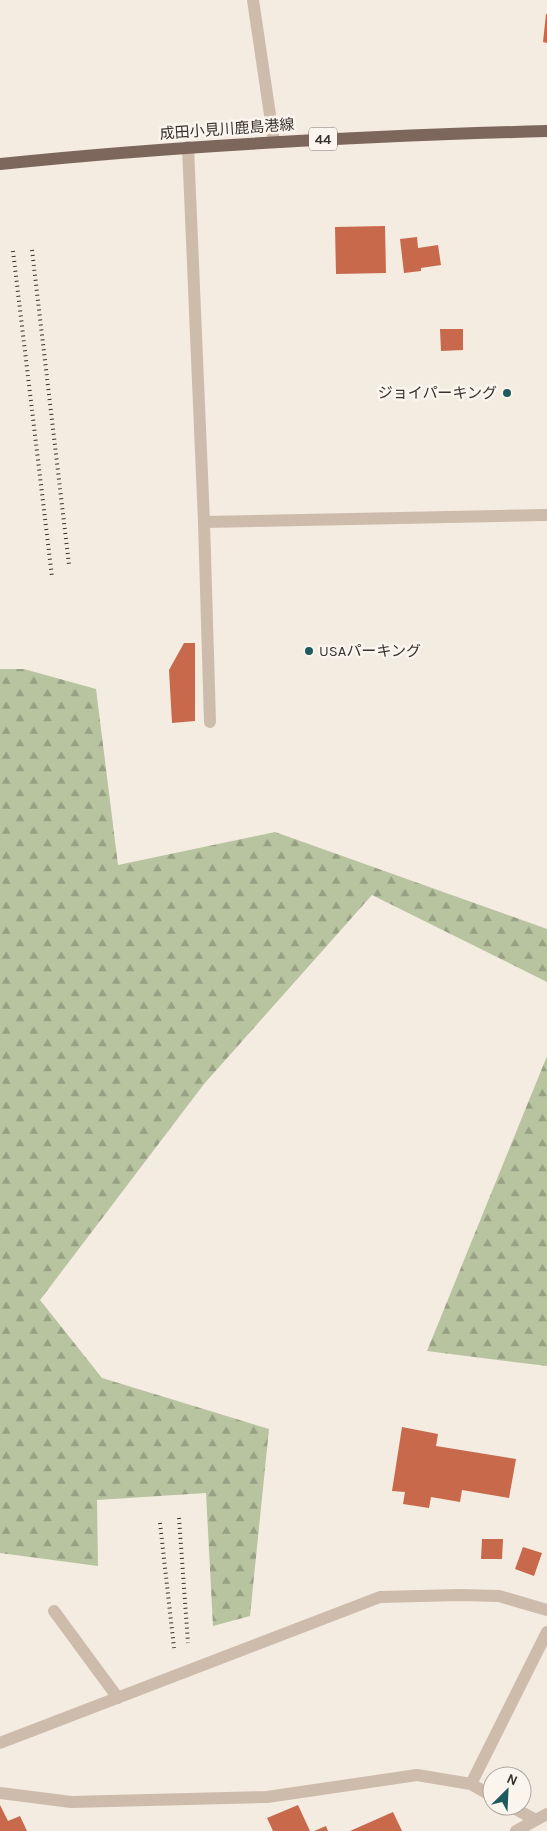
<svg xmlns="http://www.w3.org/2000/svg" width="547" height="1831" viewBox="0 0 547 1831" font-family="Karla,'Noto Sans JP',sans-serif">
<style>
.forest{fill:url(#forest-firs)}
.building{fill:#c8694b}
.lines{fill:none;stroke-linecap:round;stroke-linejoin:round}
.minor{stroke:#cdbbac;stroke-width:12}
.major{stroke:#7d675c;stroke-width:12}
.rail{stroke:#3b302b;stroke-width:4;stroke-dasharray:1 4;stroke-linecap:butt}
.poi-dot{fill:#1f5a5e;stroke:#fbf5ee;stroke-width:2}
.labels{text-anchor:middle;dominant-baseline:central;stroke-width:5;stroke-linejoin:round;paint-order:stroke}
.shield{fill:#fbf5ee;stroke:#756b66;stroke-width:1}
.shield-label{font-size:14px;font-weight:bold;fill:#3b302b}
.street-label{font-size:15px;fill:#3b302b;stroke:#fbf5ee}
.poi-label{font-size:15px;fill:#3b302b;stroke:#fbf5ee;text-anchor:end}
</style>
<defs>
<pattern id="forest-firs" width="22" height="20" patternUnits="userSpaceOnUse" patternTransform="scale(1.25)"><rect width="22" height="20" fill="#b8c4a0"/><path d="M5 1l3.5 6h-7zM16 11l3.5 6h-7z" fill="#97a083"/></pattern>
</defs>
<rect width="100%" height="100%" fill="#f4ebe1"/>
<path class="forest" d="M0 669H24L96 689 118 865 275 832 547 929V982L372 895 204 1084 40 1300 102 1378 269 1429 250 1616 213 1626 206 1493 97 1500 98 1566 0 1553Z
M547 1056V1366L427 1351Z"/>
<path class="building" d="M546 14H547V43L543 42Z
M385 226 386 273 336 274 335 227Z
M417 237 418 248 438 245 441 265 421 268V271L404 273 400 239Z
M440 329H463V350L441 351Z
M184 643H195V721L172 723 169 670Z
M402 1427 438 1434 436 1446 516 1459 509 1498 462 1490 460 1502 431 1497 429 1508 403 1504 405 1492 392 1491Z
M482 1539H503L502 1559H481Z
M523 1547 542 1553 534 1576 515 1569Z
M0 1805 8 1821 20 1816 27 1831H0Z
M298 1805 310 1831H273L267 1818Z
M393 1812 402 1831H350Z
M326 1826 328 1831H314Z"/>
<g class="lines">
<path class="minor" d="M253 0 274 142
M188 147 204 522 547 515
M204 522 210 722
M54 1611 118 1698
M0 1743 380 1597 460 1595 499 1596 547 1610
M471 1784 547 1632
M0 1793 71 1802 267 1797 417 1775 471 1784 492 1796
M510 1806 536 1820
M516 1831 547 1814"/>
<path class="major" d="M0 164C182 145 364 136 547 131"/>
<path class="rail" d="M32 250 69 565
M13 251 52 577
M179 1518 188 1643
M160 1523 174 1648"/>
</g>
<g class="poi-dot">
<circle cx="507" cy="393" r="5"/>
<circle cx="309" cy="651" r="5"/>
</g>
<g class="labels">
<rect class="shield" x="309" y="127.5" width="28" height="23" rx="4"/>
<g class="shield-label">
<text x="323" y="139">44</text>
</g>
<g class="street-label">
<text transform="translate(227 129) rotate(-4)">成田小見川鹿島港線</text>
</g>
<g class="poi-label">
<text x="497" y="393">ジョイパーキング</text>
<text x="319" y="651" text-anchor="start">USAパーキング</text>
</g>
</g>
<g transform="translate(507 1791) rotate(24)"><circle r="24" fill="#fbf5ee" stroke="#aea6a0"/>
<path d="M0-4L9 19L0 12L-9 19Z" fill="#1f5a5e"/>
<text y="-8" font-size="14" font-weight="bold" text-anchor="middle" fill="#3b302b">N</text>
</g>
</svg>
